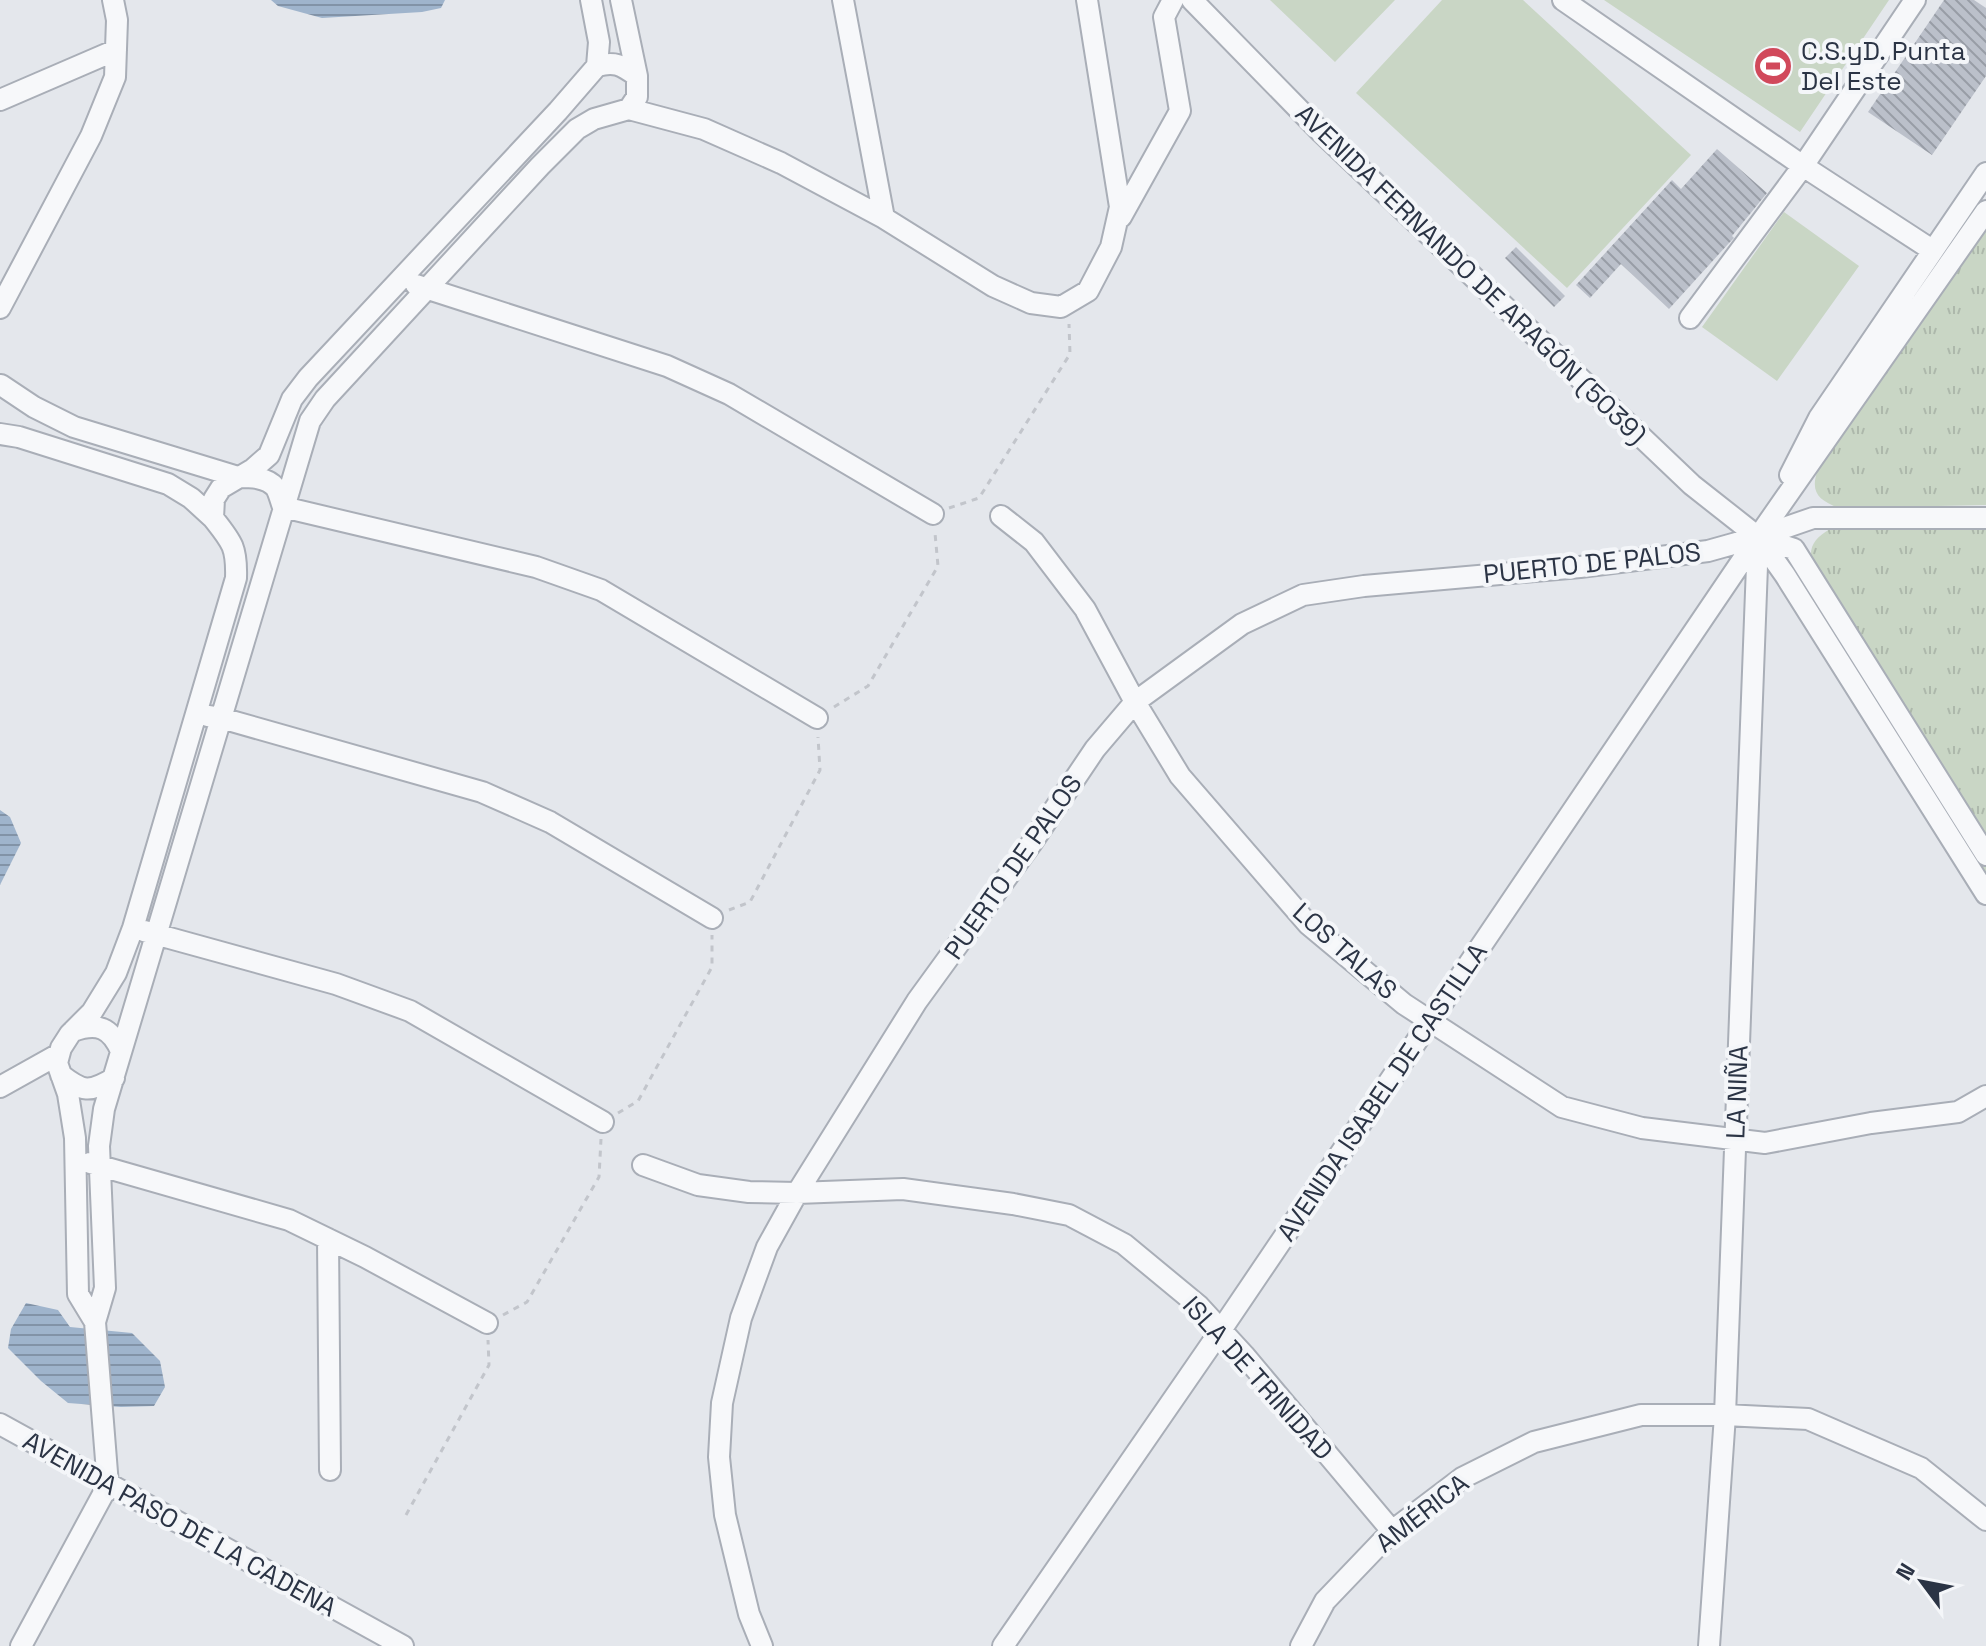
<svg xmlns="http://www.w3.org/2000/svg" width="1986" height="1646" viewBox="0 0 1986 1646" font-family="'Space Grotesk',sans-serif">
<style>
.grass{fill:url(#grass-tufts)}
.garden{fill:#c9d6c5}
.water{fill:url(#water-rules)}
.building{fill:url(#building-back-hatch)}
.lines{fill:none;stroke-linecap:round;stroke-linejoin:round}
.minor-casing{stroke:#a9aeb7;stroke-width:24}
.path{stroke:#c2c5cb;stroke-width:3;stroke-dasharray:6 6;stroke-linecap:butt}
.minor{stroke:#f7f8fa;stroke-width:20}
.labels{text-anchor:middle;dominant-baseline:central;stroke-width:8;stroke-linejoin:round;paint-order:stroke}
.poi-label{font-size:26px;fill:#2b3445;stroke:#f4f6f9;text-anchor:start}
.street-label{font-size:26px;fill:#2b3445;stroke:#f4f6f9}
</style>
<defs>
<pattern id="grass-tufts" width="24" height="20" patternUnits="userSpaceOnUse" patternTransform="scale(2)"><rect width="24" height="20" fill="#c9d6c5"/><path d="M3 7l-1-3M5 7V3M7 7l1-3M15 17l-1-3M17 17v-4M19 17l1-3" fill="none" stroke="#adb8ab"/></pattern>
<pattern id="water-rules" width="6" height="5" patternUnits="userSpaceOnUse" patternTransform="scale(2)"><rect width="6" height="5" fill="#9fb4cc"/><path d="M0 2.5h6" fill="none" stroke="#8293a7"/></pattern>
<pattern id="building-back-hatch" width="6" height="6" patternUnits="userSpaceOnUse" patternTransform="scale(2)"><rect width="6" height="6" fill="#bbc0ca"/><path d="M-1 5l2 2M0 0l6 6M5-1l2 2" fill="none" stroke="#989da6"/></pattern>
</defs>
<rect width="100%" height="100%" fill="#e4e7ec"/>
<path class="grass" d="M1986 226V505L1839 508C1817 500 1810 491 1818 469Z
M1986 527V839L1812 564C1808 546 1815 538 1830 529Z
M1783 556H1790L1986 866V881Z"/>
<path class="garden" d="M1270 0H1395L1335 62Z
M1442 0H1523L1691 155 1567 288 1356 93Z
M1604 0H1889L1800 132Z
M1784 212 1859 266 1777 381 1702 327Z"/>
<path class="water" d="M271 0H445L441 8 422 12 322 18 278 6Z
M0 810 10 817 21 843 0 885Z
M26 1303 58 1310 70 1327 132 1333 160 1361 165 1387 154 1406 121 1407 68 1403 41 1381 8 1348 11 1329Z"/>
<path class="building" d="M1944 0H1974L1986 8V76L1932 155 1868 112Z
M1717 149 1767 193 1732 236 1734 238 1729 243 1669 309 1621 264 1590 298 1576 285 1672 180 1681 189Z
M1516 247 1565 296 1554 307 1505 258Z"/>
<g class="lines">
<g class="minor-casing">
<path id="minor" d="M843 0 884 218
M1192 0 1321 132 1692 485 1758 537 1785 575 1986 894
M1563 0 1803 166 1932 250
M597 66C615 61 621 65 637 76
M0 100 116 50
M629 109 704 129 781 163 884 218 993 286 1031 303 1061 307 1088 291 1111 247 1120 207 1087 0
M1121 217 1180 111 1164 17 1173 0
M416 285 667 366 729 394 933 514
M0 308 91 136 115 77 117 20 113 0
M1690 318 1803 166 1915 0
M1 385 34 407 74 427 238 477C251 477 267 477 276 488 279 493 281 502 283 507L536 567 601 590 817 718
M0 434 19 437 168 484 191 498 213 518
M1790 475 1819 418 1986 173
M1001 516 1034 542 1085 609 1135 702 1180 776 1308 924 1404 1004 1562 1107 1642 1128 1765 1143 1871 1123 1958 1112 1986 1096
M1758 537 1794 549 1986 855
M208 716 221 718 482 792 550 822 712 918
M144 931 336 984 410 1011 603 1122
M73 1031C98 1022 111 1028 121 1051
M61 1075C83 1092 89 1093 114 1078
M0 1087 59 1054
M90 1163 289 1220 365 1257 487 1323
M643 1165 698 1185 749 1192 797 1193 903 1189 1013 1204 1069 1215 1124 1244 1199 1306 1244 1355 1392 1531
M328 1239 330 1470
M95 1322 78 1294 75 1138 68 1094 57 1063 61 1048 70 1034 92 1012 116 973 133 928 236 578C237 547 232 542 213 518L214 499 221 488 253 469 269 455 292 399 308 378 558 111 597 66 599 42 591 0
M0 1424 403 1646
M21 1646 108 1485 95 1322 105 1288 99 1146 104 1109 310 421 325 399 540 166 577 129 594 119 629 109 637 97V76L621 0
M762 1646 749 1614 725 1515 719 1457 722 1403 741 1318 767 1247 797 1193 917 1001 1031 844 1095 749 1135 702 1242 624 1303 595 1364 586 1580 567 1708 551 1758 537 1813 518H1986
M1003 1646 1221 1330 1758 537 1986 211
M1301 1646 1325 1601 1392 1531 1462 1478 1534 1442 1641 1415H1725L1808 1419 1921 1468 1986 1520
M1709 1646 1725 1415 1758 539"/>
</g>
<path class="path" d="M949 508 979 498 1070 354 1069 324
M834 707 868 686 938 566 935 533
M729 910 750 902 820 770 818 737
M618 1113 638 1101 712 967V935
M503 1315 527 1302 599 1177 601 1139
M406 1515 489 1365 488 1340"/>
<use href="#minor" class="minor"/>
</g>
<defs>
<g id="stadium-disc" transform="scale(2)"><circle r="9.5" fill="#d1495b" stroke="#f4f6f9"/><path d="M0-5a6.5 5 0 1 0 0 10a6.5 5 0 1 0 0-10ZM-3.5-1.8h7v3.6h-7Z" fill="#fff"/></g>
</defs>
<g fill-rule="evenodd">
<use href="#stadium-disc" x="1773" y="66"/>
</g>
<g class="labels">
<g class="poi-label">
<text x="1801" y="51">C.S.yD. Punta<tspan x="1801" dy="30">Del Este</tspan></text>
</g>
<g class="street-label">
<text transform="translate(1471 274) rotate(44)">AVENIDA FERNANDO DE ARAGÓN (5039)</text>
<text transform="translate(1592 563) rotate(-6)">PUERTO DE PALOS</text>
<text transform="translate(1013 867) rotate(-55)">PUERTO DE PALOS</text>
<text transform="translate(1345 951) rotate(42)">LOS TALAS</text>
<text transform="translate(1382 1092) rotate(-56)">AVENIDA ISABEL DE CASTILLA</text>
<text transform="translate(1737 1092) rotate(-88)">LA NIÑA</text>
<text transform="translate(1258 1378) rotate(48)">ISLA DE TRINIDAD</text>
<text transform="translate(1422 1513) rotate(-38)">AMÉRICA</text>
<text transform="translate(180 1524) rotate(29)">AVENIDA PASO DE LA CADENA</text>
</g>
</g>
<g transform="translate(1922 1582) rotate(302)" stroke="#f4f6f9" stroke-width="6" paint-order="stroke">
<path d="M0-6L14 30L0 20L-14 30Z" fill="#2b3445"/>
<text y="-12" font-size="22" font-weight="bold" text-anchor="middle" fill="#2b3445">N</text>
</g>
</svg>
